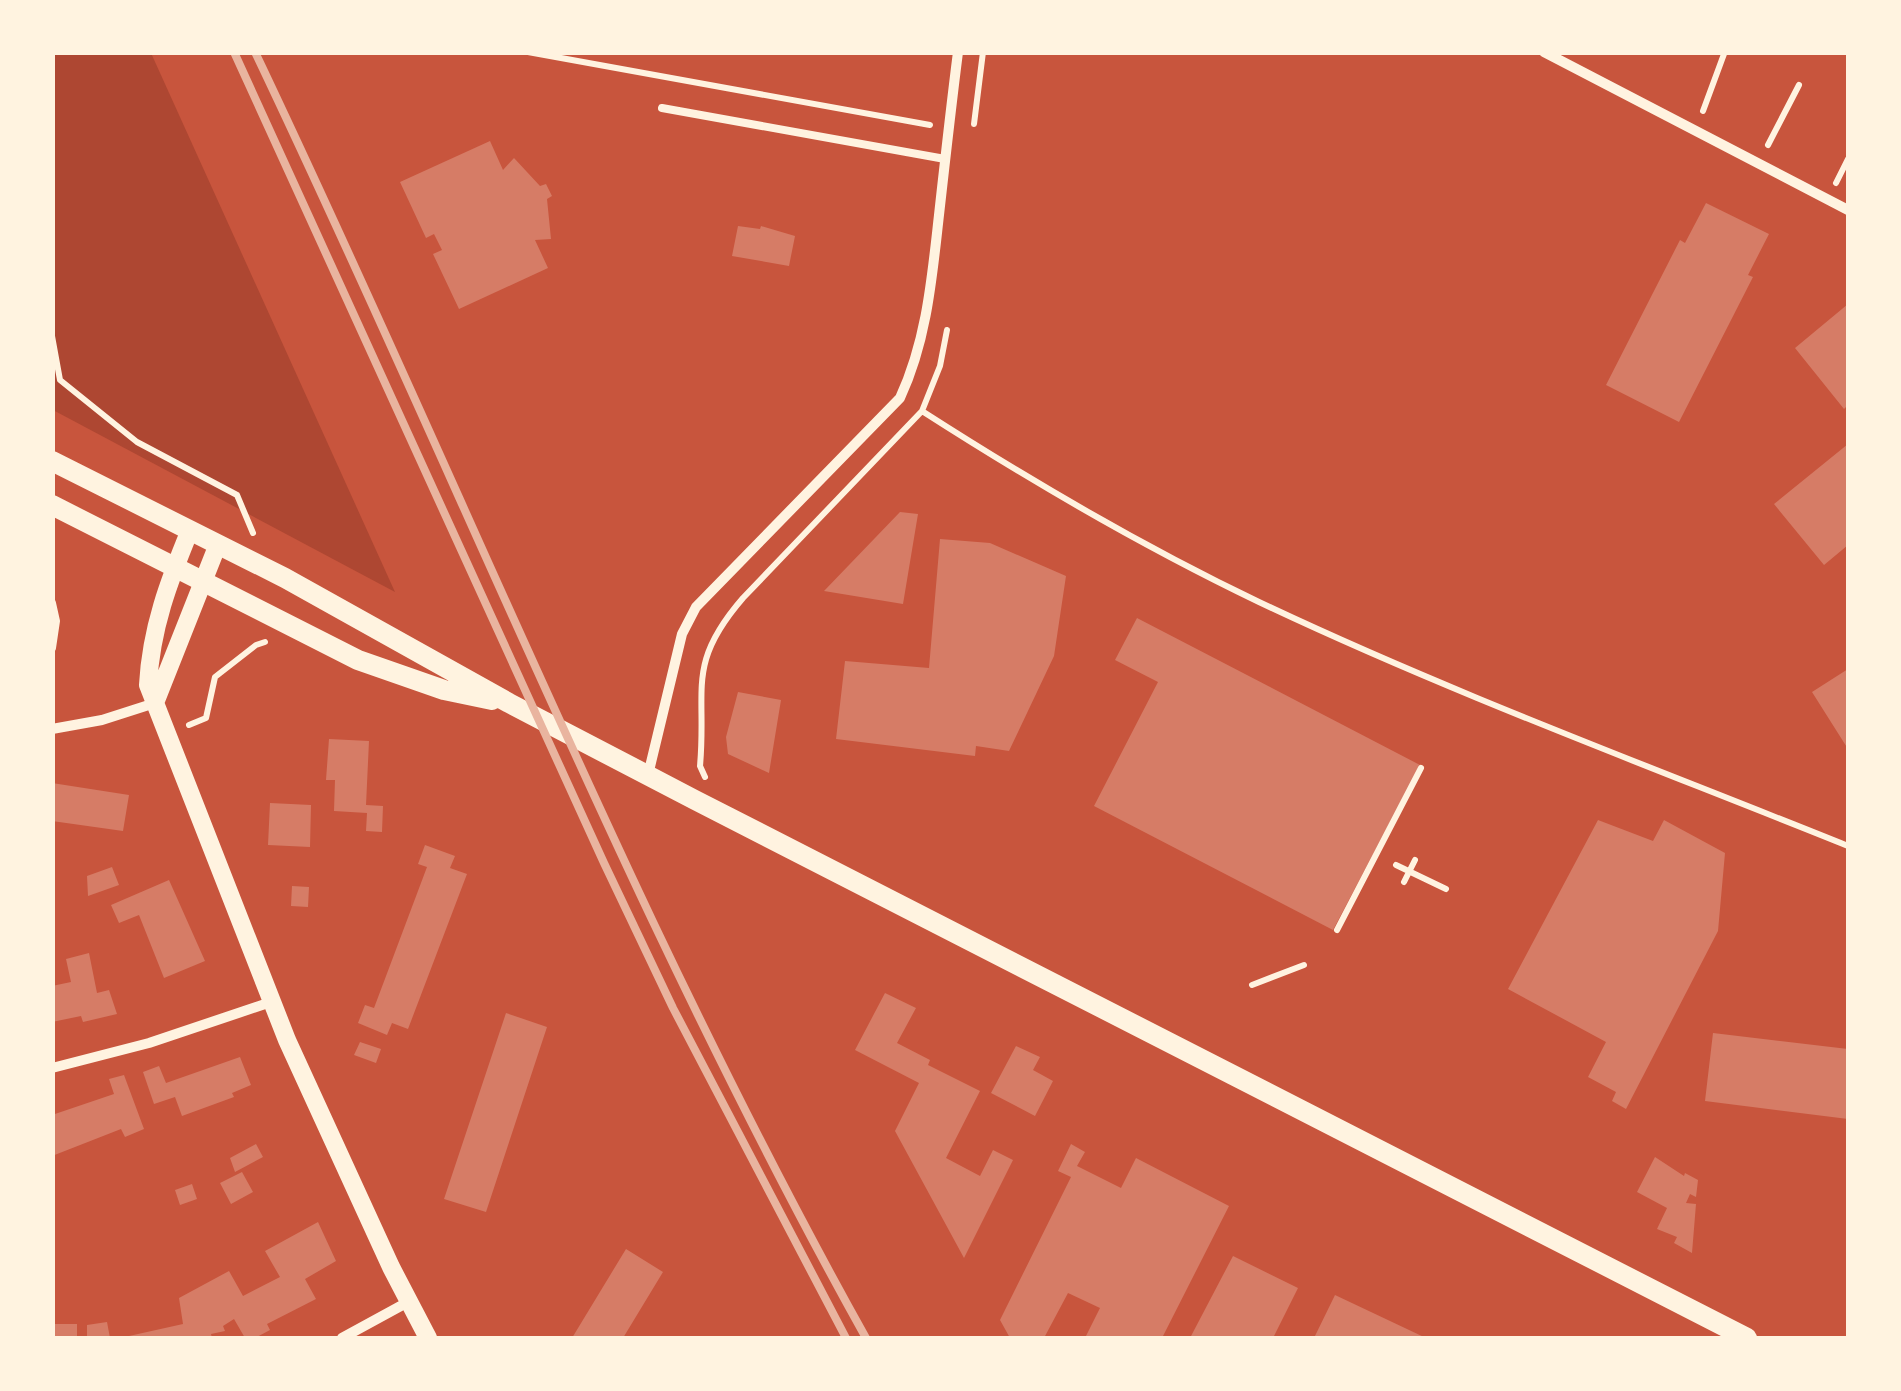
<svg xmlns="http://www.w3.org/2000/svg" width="1901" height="1391" viewBox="0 0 1901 1391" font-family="'Crimson Pro',serif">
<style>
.green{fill:#ae4732}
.building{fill:#d67c66}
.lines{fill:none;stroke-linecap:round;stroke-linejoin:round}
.path{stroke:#fff3e0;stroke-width:6}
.service{stroke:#fff3e0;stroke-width:8}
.minor{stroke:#fff3e0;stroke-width:10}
.tertiary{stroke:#fff3e0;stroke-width:18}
.secondary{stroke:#fff3e0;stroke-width:20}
.rail{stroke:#e9b49f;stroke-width:8}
</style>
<rect width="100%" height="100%" fill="#c8553d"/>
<path class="green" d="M52 53H151L395 592 53 410Z"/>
<path class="building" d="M490 141 503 170 514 158 540 186 546 184 552 196 547 199 551 239 535 240 548 268 459 309 433 254 442 250 434 234 426 238 400 182Z
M1706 203 1769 234 1748 275 1753 277 1679 422 1606 385 1680 240 1685 243Z
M738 226 760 229 761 226 795 236 789 266 732 256Z
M1848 304V405L1844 409 1795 348Z
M1848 444V545L1824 565 1774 504Z
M900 512 918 514 903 604 824 591Z
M940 539 990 543 1066 576 1054 656 1009 751 976 746 975 756 836 739 845 661 929 668Z
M1137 618 1420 765 1333 930 1094 806 1158 682 1115 660Z
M1848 669V749L1812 692Z
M738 692 781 700 769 773 728 754 726 737Z
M329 739 369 741 366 805 383 806 382 832 366 831 367 813 334 811 335 780H326Z
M52 783 129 795 123 831 52 821Z
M270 803 311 805 310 847 268 845Z
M1598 820 1653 841 1664 820 1725 853 1718 931 1626 1109 1612 1101 1616 1092 1588 1077 1606 1042 1508 989Z
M425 845 455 856 450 868 467 874 408 1029 392 1023 387 1035 358 1023 365 1005 374 1008 427 867 418 864Z
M112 867 119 885 88 896 87 876Z
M169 880 205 961 164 978 139 915 119 923 111 905Z
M292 886 309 887 308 907 291 906Z
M89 953 97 993 109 990 117 1014 83 1022 81 1016 52 1022V986L71 982 66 959Z
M885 993 916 1008 897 1043 930 1060 928 1065 980 1091 946 1158 980 1176 993 1150 1013 1160 964 1258 895 1131 919 1083 855 1050Z
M506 1013 547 1027 486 1212 444 1199Z
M1713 1033 1848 1049V1119L1705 1101Z
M360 1042 381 1049 376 1063 354 1055Z
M1016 1046 1040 1057 1033 1070 1053 1081 1035 1116 991 1093Z
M240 1057 251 1085 232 1093 234 1097 182 1116 175 1097 154 1104 143 1072 159 1066 166 1083Z
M124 1075 144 1129 125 1137 121 1129 52 1156V1115L114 1094 109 1079Z
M256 1144 263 1157 235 1172 230 1158Z
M1071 1144 1085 1152 1077 1166 1121 1188 1136 1158 1229 1206 1162 1338H1085L1100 1308 1068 1293 1044 1338H1010L1000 1320 1071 1177 1058 1171Z
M1655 1157 1684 1176 1685 1173 1698 1180 1696 1197 1690 1194 1686 1203 1696 1204 1692 1253 1674 1243 1677 1237 1657 1229 1667 1208 1637 1192Z
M242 1172 253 1192 231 1204 220 1183Z
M192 1184 197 1199 180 1205 175 1190Z
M318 1222 336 1261 305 1279 316 1299 267 1324 270 1330 255 1338H245L234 1319 223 1326 225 1331 211 1334 212 1338H120L183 1324 179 1298 229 1271 243 1296 280 1277 265 1251Z
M626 1249 663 1272 623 1338H572Z
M1233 1256 1298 1288 1273 1338H1190Z
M1335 1295 1426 1338H1314Z
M107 1322 110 1338H87V1325Z
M52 1324H77V1338H52Z"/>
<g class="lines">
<path class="path" d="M528 52 930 125
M1703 111 1724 54
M974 124 983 52
M1768 145 1799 85
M1836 183 1848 159
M52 336 60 380 137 442 237 495 253 533
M922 411C1031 481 1142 546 1259 602 1451 693 1652 767 1848 846
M189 725 206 718 215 677 256 645 265 642
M705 777 700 766C707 689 685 665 743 598L922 411 940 366 947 330
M1396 865 1446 889
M1404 882 1415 860
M1337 930 1421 768
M1252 985 1304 965"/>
<path class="service" d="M662 108 945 159
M52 603 56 621 52 648"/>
<path class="minor" d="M1544 52 1848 210
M52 729 102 720 155 703
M648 775 682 634 696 607 900 398C927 340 932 277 939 215 945 161 951 107 958 52
M52 1068 149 1043 271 1002
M342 1338 408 1302"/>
<path class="tertiary" d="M190 530C169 581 151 628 148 685L287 1040 391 1267 428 1338
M155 703 218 544"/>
<path class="secondary" d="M52 461 285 578 509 703 695 800 1747 1338
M52 505 358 660 444 690 492 700"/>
<path class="rail" d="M234 52 604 863 673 1008 846 1338
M255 52C460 481 634 923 866 1338"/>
</g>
<rect width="1901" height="1391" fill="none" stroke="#fff3e0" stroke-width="110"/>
</svg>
